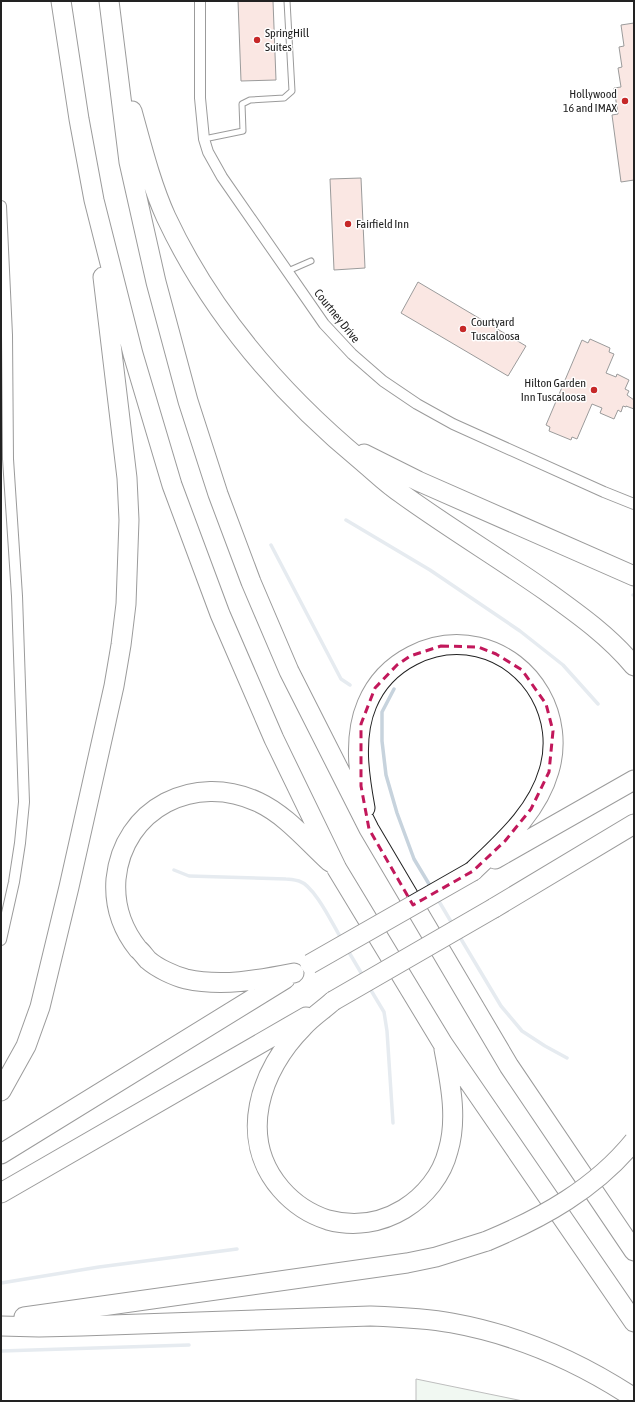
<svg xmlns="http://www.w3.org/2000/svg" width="635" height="1402" viewBox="0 0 635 1402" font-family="'Asap Condensed',sans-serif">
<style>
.green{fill:#e0efe3;stroke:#6f6f6f}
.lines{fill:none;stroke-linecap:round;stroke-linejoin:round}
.stream{stroke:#c7d3dd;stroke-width:3.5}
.building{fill:#f3c9c0;stroke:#222}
.lane-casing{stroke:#222;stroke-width:7}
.street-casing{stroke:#222;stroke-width:12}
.highway-casing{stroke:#222;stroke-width:21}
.lane{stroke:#fff;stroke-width:5}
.street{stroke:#fff;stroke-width:10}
.highway{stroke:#fff;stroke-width:19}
.highway-bridge-casing{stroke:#222;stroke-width:21;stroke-linecap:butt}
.highway-bridge{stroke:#fff;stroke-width:19}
.marked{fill:none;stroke:#c2185b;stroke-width:3;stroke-dasharray:8 5;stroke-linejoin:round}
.poi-dot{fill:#c62828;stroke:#fff;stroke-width:1.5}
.labels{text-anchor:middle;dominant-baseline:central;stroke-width:3;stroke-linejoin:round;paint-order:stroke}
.poi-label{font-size:12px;fill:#222;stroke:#fff;text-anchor:start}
.street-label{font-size:12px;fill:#222;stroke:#fff}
</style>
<rect width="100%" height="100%" fill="#fff"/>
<path class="green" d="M416 1379 523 1401H416Z"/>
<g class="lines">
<path class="stream" d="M346 520 430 570 520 631 563 665 598 704
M271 545 341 679 350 685
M633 595H634
M394 689 382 712V741L386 775 397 813 414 859 432 889
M174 870 189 876 286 879C290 879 295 880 299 881 315 886 333 925 342 940
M437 898 453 925
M458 934 501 1006 522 1031 545 1046 567 1058
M347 949 363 976
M369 987 384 1012 387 1031 393 1123
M1 1283 99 1267 237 1249
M1 1351 189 1345"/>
</g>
<path class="building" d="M238 1H273L276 80 241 81Z
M634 23V181V180L621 182 612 115 618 114 614 88 621 87 618 68 622 67 619 47 624 46 621 25Z
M361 178 365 268 334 270 330 179Z
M418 282 526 346 508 376 401 313Z
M590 339 610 348 609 352 614 354 606 373 616 377 617 374 629 380 625 389 629 391 627 395 634 400V409L626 406V407L623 406 621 412 618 410 614 419 600 413 602 408 592 404 577 439 572 437 571 440 549 431 550 427 546 425 582 340 588 343Z"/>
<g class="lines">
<g class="lane-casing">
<path id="lane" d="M204 139 243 131 242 104 250 100 284 98 292 91 287 1
M288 271 311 261"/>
</g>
<g class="street-casing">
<path id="street" d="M200 1V98L204 139 208 152 222 177 324 324 352 354 383 381 417 404 453 424 604 492 634 504
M1 206 7 335 8 459 17 596 24 802 20 843 14 882 1 940"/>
</g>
<g class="highway-casing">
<path id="highway" d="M61 1 79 119 94 200 133 354 172 485 220 614 274 739 337 869 443 1044 634 1322
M109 1 129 162 156 282 188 401 218 494 251 582 289 671 369 829 509 1066 634 1251
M132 111C142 147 151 184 166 217 211 313 282 395 363 462 376 473 388 485 402 494 449 528 499 558 546 591 578 614 609 636 634 666
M364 454 418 481 634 576
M365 808C359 775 353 737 367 704 385 661 433 637 478 647 533 660 565 718 549 771 537 813 503 842 473 871
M495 859 634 780
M494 908 634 824
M294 973C258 980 222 987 186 979 174 976 157 968 148 960 145 957 142 952 138 949 122 929 114 905 116 879 123 808 195 772 258 802 286 815 307 841 330 862
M333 1001C323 1010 312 1017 303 1027 260 1070 237 1138 281 1189 294 1204 309 1214 328 1220 354 1227 381 1223 404 1209 425 1196 442 1175 448 1151 458 1118 450 1082 444 1049
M1 1091 26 1046 40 1007 69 887 114 686 121 645 126 604 129 520 127 478 103 277
M1 1154 285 979
M1 1193 306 1017
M24 1317 407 1263 436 1257 487 1241
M1 1326 39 1327 82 1326 370 1316C397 1317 425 1318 452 1323 518 1335 578 1361 634 1398"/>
</g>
<use href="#lane" class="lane"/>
<use href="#street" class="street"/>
<use href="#highway" class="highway"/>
<g class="highway-bridge-casing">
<path id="highway-bridge" d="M310 964 473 871
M333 1001 494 908
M487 1241C542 1218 595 1189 634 1141"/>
</g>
<use href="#highway-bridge" class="highway-bridge"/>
</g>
<path d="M0 0H635V1402H0ZM441 646 478 647 496 654 522 670 546 704 553 731 549 772 531 809 505 841 473 871 413 905 369 829 361 786V724L375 688 397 665 410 656Z" fill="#fff" fill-opacity=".55" fill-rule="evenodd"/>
<path class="marked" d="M441 646 478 647 496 654 522 670 546 704 553 731 549 772 531 809 505 841 473 871 413 905 369 829 361 786V724L375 688 397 665 410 656Z"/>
<g class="poi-dot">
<circle cx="257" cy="40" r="4"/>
<circle cx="625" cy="101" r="4"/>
<circle cx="348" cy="224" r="4"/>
<circle cx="463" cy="329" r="4"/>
<circle cx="594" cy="390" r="4"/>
</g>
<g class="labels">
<g class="poi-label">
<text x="265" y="33">SpringHill<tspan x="265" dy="14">Suites</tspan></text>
<text x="617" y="94" text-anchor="end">Hollywood<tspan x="617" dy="14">16 and IMAX</tspan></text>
<text x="356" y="224">Fairfield Inn</text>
<text x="471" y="322">Courtyard<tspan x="471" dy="14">Tuscaloosa</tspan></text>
<text x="586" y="383" text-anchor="end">Hilton Garden<tspan x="586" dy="14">Inn Tuscaloosa</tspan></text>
</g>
<g class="street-label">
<text transform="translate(337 316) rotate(51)">Courtney Drive</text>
</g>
</g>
<rect width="635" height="1402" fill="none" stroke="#222222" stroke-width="4"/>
</svg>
